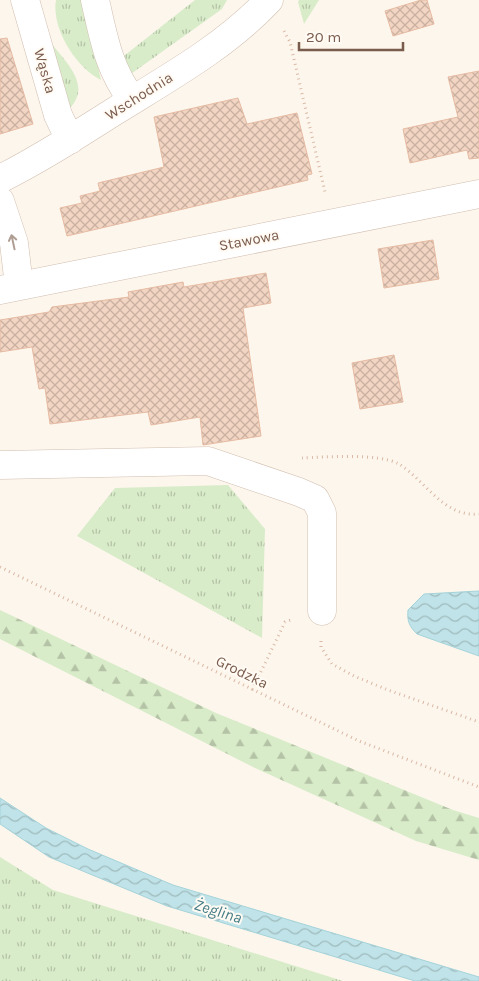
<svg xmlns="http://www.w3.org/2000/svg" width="479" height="981" viewBox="0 0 479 981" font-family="Karla,sans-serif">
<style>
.grass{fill:url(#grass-tufts)}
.forest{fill:url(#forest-firs)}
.water{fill:url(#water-waves);stroke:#a5d3da}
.building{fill:url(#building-cross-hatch);stroke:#e6bba3}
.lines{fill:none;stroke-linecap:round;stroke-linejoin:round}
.minor-casing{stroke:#d1beb0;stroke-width:29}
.path{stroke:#d9b8a5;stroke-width:3;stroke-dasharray:1 4;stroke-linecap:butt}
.minor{stroke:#fff;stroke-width:28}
.oneway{stroke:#af9d94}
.labels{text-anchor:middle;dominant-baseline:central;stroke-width:4;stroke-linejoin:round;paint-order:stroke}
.street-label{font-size:15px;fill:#7a5c4d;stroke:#fffaf3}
.water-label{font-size:16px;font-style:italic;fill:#437c86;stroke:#fffaf3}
</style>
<defs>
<pattern id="grass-tufts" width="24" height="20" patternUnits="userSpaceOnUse" patternTransform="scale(1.25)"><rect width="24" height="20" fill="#d8ecc9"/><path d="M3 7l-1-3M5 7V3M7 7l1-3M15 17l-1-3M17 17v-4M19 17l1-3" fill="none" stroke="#b4c2a5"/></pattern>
<pattern id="forest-firs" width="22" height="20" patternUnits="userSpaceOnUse" patternTransform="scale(1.25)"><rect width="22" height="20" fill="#d8ecc9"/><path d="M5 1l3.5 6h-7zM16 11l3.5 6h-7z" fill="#b4c2a5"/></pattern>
<pattern id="water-waves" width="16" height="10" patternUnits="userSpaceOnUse" patternTransform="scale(1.25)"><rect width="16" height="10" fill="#bfe3e8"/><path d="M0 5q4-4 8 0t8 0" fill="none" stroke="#a0bbbe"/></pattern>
<pattern id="building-cross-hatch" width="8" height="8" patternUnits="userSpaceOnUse" patternTransform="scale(1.25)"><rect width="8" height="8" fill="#f3d5c3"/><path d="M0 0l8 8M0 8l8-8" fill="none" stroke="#cab0a1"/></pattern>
</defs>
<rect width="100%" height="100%" fill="#fdf6ec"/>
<path class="grass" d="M56 0H83L101 80C76 68 51 28 56 0Z
M195 0H227L222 9 128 76 120 59Z
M299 0H319L304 24 298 2Z
M46 36C62 60 97 85 66 112Z
M228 485 265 529 262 638 77 536 115 488Z
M0 857 53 890 343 981H0Z"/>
<path class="forest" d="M0 610 216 713 453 810 479 818V860L416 841 255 768 0 639Z"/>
<path class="water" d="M479 591V656L417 634C409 626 407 621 408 610L424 594Z
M0 798 46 828 88 849 173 885 479 977V981H415L167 906 49 857 0 824Z"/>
<path class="building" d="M421 0H427L434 24 393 36 385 11Z
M7 38 33 124 0 134V39Z
M479 71V158L469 159 467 150 410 163 403 129 458 117 448 77Z
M238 98 247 124 297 113 312 174 307 175 308 180 67 236 60 208 82 203 80 196 100 191 98 183 164 167 154 117Z
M433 240 439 279 384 288 378 249Z
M266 273 271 303 243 308 261 436 203 445 200 417 151 425 148 412 50 424 45 388 39 389 32 347 0 352V320L49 312 52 307 129 297 128 292 183 282 184 287Z
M394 355 403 402 360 409 352 363Z"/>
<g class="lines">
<g class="minor-casing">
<path id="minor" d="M25 0 58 115 70 140
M95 0C104 39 108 67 132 100
M0 179C40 159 77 135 115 111 168 78 226 46 269 0
M0 201 14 243 19 286
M0 290 479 194
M0 465 208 461 299 492 315 499 322 513V611"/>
</g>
<path class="path" d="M284 31 290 42 325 192
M302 458C325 457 379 453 399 464 425 480 444 518 479 514
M0 567 359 741 479 787
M321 641V647L332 664 354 676 388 690 479 722
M252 690 285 622 291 620"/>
<use href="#minor" class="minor"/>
</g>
<defs><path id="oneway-shaft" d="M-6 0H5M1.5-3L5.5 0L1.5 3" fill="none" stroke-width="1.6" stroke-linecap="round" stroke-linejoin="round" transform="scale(1.25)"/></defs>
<use class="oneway" href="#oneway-shaft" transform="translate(13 242) rotate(-102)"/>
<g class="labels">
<g class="street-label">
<text transform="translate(45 71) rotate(74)">Wąska</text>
<text transform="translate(139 96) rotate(-32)">Wschodnia</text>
<text transform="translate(249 240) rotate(-11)">Stawowa</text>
<text transform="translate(242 672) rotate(26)">Grodzka</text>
</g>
<g class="water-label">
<text transform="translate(218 911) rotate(17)">Żeglina</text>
</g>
</g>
<path d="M299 42v8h104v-8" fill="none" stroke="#7a5c4d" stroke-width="2.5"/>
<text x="306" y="42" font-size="15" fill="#7a5c4d" stroke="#fffaf3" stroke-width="4" paint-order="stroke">20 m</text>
</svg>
